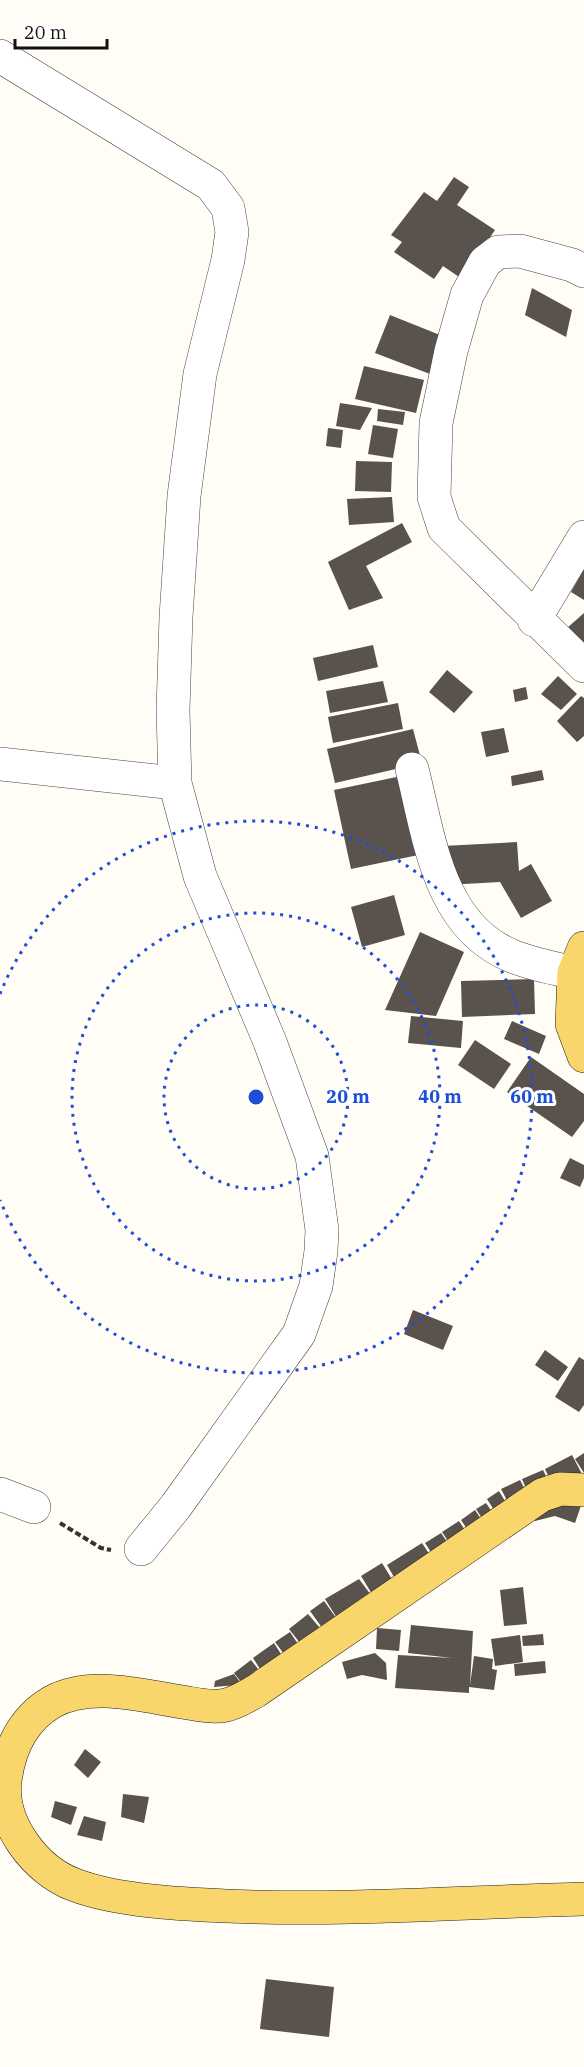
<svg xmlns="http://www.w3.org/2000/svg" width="584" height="2067" viewBox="0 0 584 2067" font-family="'IBM Plex Serif',serif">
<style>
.building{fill:#5a524d}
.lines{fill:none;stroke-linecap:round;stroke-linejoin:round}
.minor-casing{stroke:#444;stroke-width:34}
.major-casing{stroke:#222;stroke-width:34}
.path{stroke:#333;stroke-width:4;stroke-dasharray:6 3;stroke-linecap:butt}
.minor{stroke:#fff;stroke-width:33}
.major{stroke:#f9d66b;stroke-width:33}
.ring{fill:none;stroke:#1d4ed8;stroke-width:3;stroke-dasharray:3 6}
.centre{fill:#1d4ed8;stroke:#fff;stroke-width:3}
.ring-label{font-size:18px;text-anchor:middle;font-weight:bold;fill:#1d4ed8;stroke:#fff;stroke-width:6;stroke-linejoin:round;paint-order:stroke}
</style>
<rect width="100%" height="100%" fill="#fffdf5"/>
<path class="building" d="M454 177 469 187 457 205 495 230 462 279 443 266 434 279 394 252 402 242 391 235 424 192 437 201Z
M532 288 572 310 566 337 525 315Z
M390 315 445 337 430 374 375 353Z
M364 366 424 380 416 413 355 399Z
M340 403 372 408 360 430 336 426Z
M378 409 405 412 403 425 377 421Z
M373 425 398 429 393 458 368 454Z
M328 428 343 430 341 448 326 446Z
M356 461 392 462 391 492 355 491Z
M392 497 394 522 349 525 347 499Z
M402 523 412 542 366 566 383 598 349 610 328 562Z
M584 569V600L571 592Z
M584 613V646L567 628Z
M373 645 378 667 318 681 313 658Z
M447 670 473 692 454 713 429 692Z
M558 676 577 694 561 710 541 694Z
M383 681 388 702 330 713 326 691Z
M526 687 528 699 515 702 513 690Z
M581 696 584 698V736L577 742 557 721Z
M398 703 403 729 333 743 328 717Z
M504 728 509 752 486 757 481 732Z
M413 729 422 763 335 783 327 749Z
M542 770 544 780 512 786 511 776Z
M411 774 428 853 351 869 334 790Z
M517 842 519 871 531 864 552 901 521 918 500 882 446 885 443 846Z
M394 895 405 935 362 947 351 907Z
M420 932 464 952 436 1016 385 1010Z
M534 979 535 1014 462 1017 461 981Z
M411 1016 463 1021 461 1048 408 1043Z
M512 1021 546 1036 539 1054 504 1039Z
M475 1040 511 1064 494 1089 458 1065Z
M531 1057 584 1094V1121L572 1137 507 1092Z
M570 1158 584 1165V1178L580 1187 560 1178Z
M413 1310 453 1326 443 1350 404 1334Z
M545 1350 568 1367 558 1381 535 1365Z
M579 1357 584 1360V1405L579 1412 555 1397Z
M584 1453V1473L575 1459Z
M572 1455 582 1474 554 1488 545 1469Z
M543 1470 552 1488 530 1498 522 1479Z
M520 1480 531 1501 512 1510 501 1489Z
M499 1491 511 1511 499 1518 487 1499Z
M584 1497 575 1523 555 1516 535 1521 531 1505Z
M486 1503 497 1519 487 1526 476 1509Z
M475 1510 485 1525 471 1535 461 1520Z
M459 1521 469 1536 452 1547 442 1532Z
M441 1533 450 1546 434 1557 425 1543Z
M422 1543 430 1555 394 1577 387 1565Z
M382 1563 393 1581 372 1594 361 1576Z
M359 1579 371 1595 337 1618 325 1599Z
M523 1587 527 1624 504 1626 500 1590Z
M324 1601 337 1619 323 1629 310 1611Z
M308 1614 320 1628 300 1643 289 1629Z
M411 1625 473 1631 470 1685 474 1656 493 1659 492 1669 497 1670 494 1690 469 1687V1693L395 1688 398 1655 452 1658 408 1653Z
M377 1628 401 1630 399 1651 376 1649Z
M290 1632 298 1644 284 1654 275 1642Z
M543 1634 544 1645 523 1646 522 1636Z
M520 1635 523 1662 495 1666 491 1639Z
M274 1643 281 1654 260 1669 253 1658Z
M375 1653 386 1663 387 1680 362 1675 347 1679 342 1662Z
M251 1660 258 1669 241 1682 234 1673Z
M545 1661 546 1673 515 1676 514 1664Z
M234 1674 240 1682 237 1685 214 1687 215 1681Z
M85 1749 101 1762 88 1778 74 1765Z
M123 1794 149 1797 144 1823 121 1817Z
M55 1801 77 1807 71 1825 51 1817Z
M84 1816 106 1822 102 1841 77 1835Z
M266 1979 334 1987 329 2037 260 2029Z"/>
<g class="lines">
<g class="minor-casing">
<path id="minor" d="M0 56 211 185 228 208 232 232 228 260 200 374 184 496 176 617 173 710 175 783 200 876 270 1042 312 1156 322 1230 321 1251 316 1286 299 1334 176 1506 141 1549
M584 271 572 265 520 251 498 252 485 262 467 295 451 351 436 423 434 497 444 528 584 666
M534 620 584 537
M0 764 175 783
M412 769C429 836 438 926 512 956 531 964 554 968 574 973
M0 1494 34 1507"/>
</g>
<g class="major-casing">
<path id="major" d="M584 948 574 973 572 1024 584 1056
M584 1490 560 1489 542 1495 256 1691C247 1696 236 1703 226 1705 215 1708 199 1705 188 1703 146 1697 93 1680 52 1702 23 1719 9 1749 5 1781 0 1824 36 1871 75 1885 117 1901 181 1904 226 1906 345 1911 465 1902 584 1899"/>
</g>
<path class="path" d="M60 1523 101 1548 111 1550"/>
<use href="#minor" class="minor"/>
<use href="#major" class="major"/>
</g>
<g class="ring">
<circle cx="256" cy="1097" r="92"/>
<circle cx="256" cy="1097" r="184"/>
<path d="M0 994A276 276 0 1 1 0 1200"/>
</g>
<circle cx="256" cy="1097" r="9" class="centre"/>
<g class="ring-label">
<text x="348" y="1103">20 m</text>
<text x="440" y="1103">40 m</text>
<text x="532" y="1103">60 m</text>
</g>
<path d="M15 39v9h92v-9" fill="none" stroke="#111111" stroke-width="3"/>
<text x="24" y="39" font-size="18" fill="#111111" stroke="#ffffff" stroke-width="4.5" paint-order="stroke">20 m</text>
</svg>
